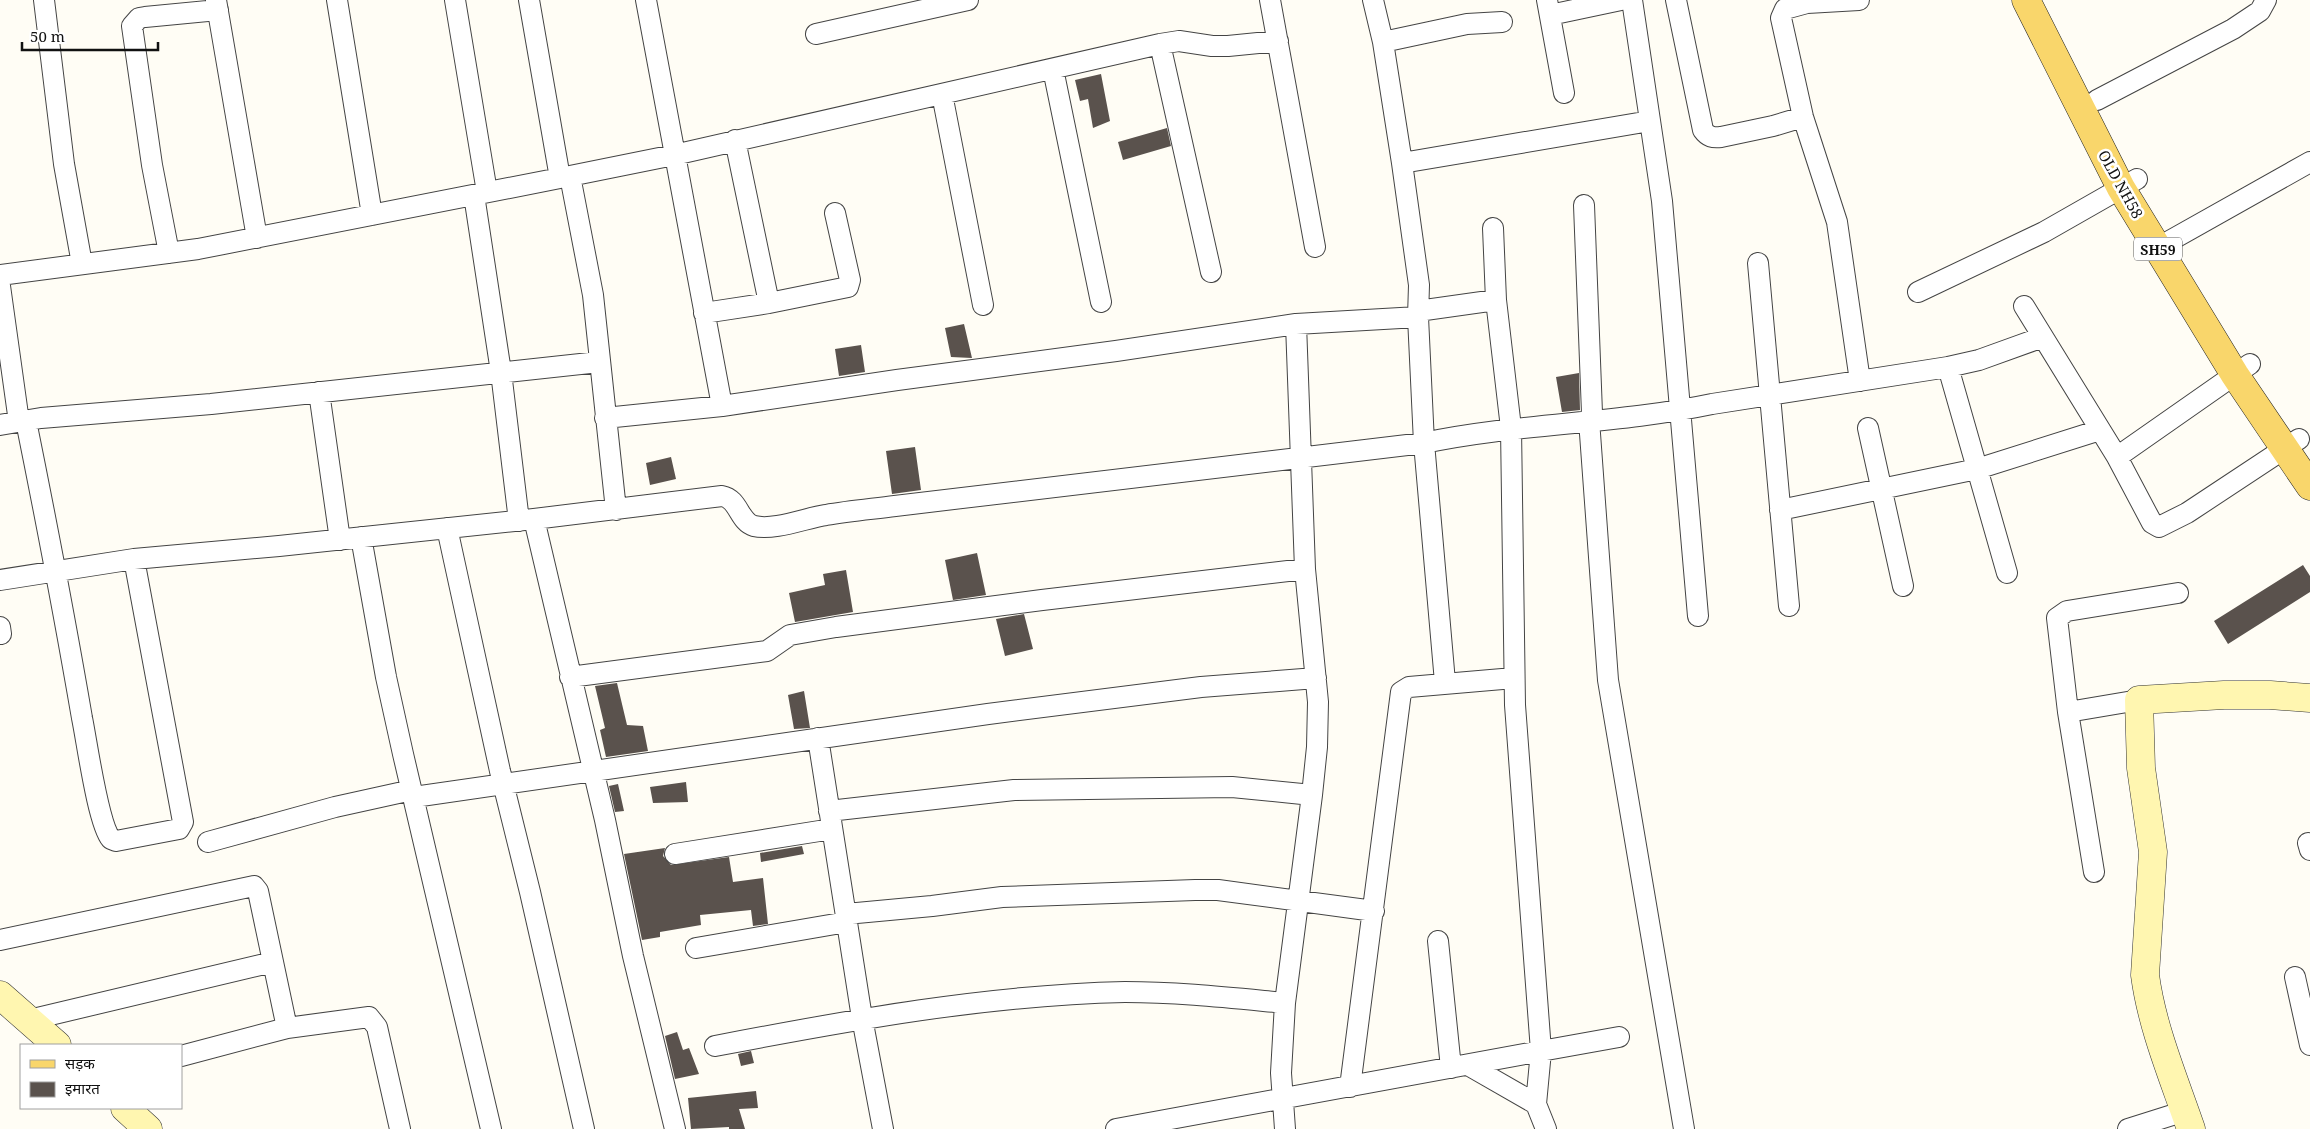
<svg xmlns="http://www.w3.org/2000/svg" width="2310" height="1129" viewBox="0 0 2310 1129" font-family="'Noto Serif','Noto Sans Devanagari',serif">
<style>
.building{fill:#5a524d}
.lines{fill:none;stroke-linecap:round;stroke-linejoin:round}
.street-casing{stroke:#444;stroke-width:22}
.secondary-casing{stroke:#333;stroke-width:29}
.primary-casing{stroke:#222;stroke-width:29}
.street{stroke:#fff;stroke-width:20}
.secondary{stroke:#fff6b0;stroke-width:28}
.primary{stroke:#f9d66b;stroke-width:28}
.labels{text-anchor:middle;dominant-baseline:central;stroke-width:5;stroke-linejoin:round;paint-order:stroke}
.shield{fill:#fff;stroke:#585858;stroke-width:1}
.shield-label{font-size:14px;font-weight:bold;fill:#111}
.street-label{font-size:15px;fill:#111;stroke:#fff}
</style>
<rect width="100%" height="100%" fill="#fffdf5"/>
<path class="building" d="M1101 74 1110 121 1093 128 1088 99 1080 101 1075 80Z
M1167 128 1171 146 1123 160 1118 142Z
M964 324 972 358 951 357 945 328Z
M861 345 865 372 839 376 835 349Z
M1579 373 1580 410 1562 412 1556 377Z
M915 447 921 490 892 494 886 451Z
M671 457 676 479 650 485 646 463Z
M977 553 986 595 953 600 945 560Z
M2303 565 2310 576V592L2228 644 2214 621Z
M846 570 853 612 795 622 789 593 825 585 823 574Z
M1024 614 1033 649 1005 656 996 619Z
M617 683 627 725 643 726 648 751 606 757 600 730 605 728 595 686Z
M804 691 810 728 794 729 788 695Z
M686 782 688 802 653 803 650 787Z
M618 784 624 811 615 812 609 786Z
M802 846 804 854 761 862 760 853Z
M665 848 663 856 671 865 729 857 733 882 763 878 768 924 753 926 751 910 700 915 701 925 660 932V937L642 940 624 854Z
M677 1032 683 1050 689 1048 699 1074 675 1079 665 1036Z
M751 1051 754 1063 741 1066 738 1054Z
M756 1091 758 1108 739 1109 745 1129H729V1127L691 1129 688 1098Z"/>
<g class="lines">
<g class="street-casing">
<path id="street" d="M44 0 64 164 82 264
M216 0 257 238
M337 0 372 215
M455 0 487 192
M529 0 560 178
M646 0 722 406
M1270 0 1315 247
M1373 0 1383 42 1402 163 1419 285 1418 317 1424 443 1445 682
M1547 0 1564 93
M1632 0 1662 201 1698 616
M1676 0 1703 130C1708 137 1713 138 1721 137L1773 126 1803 117
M1859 0 1807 3 1785 9 1781 18 1803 117 1837 222 1860 381
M1550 15 1621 0
M816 34 968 0
M1383 42 1467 24 1502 22
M1160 44 1211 272
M1053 69 1101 302
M942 94 983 305
M2097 100 2233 29 2260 11 2266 0
M735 140 769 303
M1402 163 1650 121
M570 176 593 295 616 510
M474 195 501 372 519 521
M1584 205 1592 413 1589 420 1608 680 1684 1129
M2157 248 2310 162
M169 253 152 165 132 26 139 18 145 17 218 10
M1758 263 1789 606
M0 275 198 249 560 178 674 155 1160 44 1179 41 1212 46H1228L1278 41
M0 286 19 422
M1918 292 2044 232 2137 179
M2024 306 2117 457
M1418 311 1496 300
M704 313 769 303 848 287 850 280 835 213
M2250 364 2117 457 2152 523 2159 527 2187 513 2299 439
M1948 367 2007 573
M319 392 340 540
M605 418 722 406 897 380 1116 351 1296 324 1418 317
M26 421C46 520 65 619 82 718 87 742 98 824 111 839L116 841 179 829 183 822 134 559
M0 425 41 418 211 404 599 362
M1868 428 1903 586
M1780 510 1977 469 2100 430
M534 519 605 820 633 956 675 1129
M447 528 500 771 530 892 584 1129
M361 537 386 677 403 754 491 1129
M0 580 134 559 279 546 534 519 722 496C739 499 739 522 754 526 774 531 806 518 826 515 849 511 872 509 895 506L1424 443C1519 423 1617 424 1712 404L1948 367 1979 360 2043 337
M0 627 1 634
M570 677 767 651 790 635 836 627 1042 600 1305 569
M2068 712 2139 700
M818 738 862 1018 883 1129
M414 797 988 714 1201 687 1316 678
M829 811 1014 790 1232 787 1312 795
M208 842 335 807 412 790
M2308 843 2310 850
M675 854 832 829
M2094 872 2068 712 2057 618 2067 611 2178 593
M846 914 932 906 1002 897 1195 890H1218L1374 911
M0 940 254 886 258 891 287 1028
M1438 941 1451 1068
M696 948 847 922
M2295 977 2310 1045
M29 1020 273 962
M715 1046C851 1020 987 995 1125 992 1178 992 1232 998 1285 1003
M181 1056 287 1028 369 1017 377 1027 400 1129
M1468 1065 1536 1104 1546 1129
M1350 1087 1401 692 1409 687 1514 678
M1536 1104 1541 1051 1619 1037
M1116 1129 1541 1051 1515 705 1511 428 1496 300 1493 228
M1285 1129 1281 1073 1285 1003 1312 795 1317 747 1318 702 1305 569 1296 324
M2128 1129 2185 1111"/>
</g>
<g class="secondary-casing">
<path id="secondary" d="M0 995 57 1045
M125 1108 148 1129
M2191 1129C2174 1079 2152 1028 2145 975L2153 852 2141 768 2139 700 2224 695H2270L2310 698"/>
</g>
<g class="primary-casing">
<path id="primary" d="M2026 0 2121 188 2235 375 2310 486"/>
</g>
<use href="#street" class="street"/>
<use href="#secondary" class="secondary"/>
<use href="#primary" class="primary"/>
</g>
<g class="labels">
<rect class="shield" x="2134" y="237.5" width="48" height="23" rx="4"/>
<g class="shield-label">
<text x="2158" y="249">SH59</text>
</g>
<g class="street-label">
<text transform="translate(2121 184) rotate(61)">OLD NH58</text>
</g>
</g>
<rect x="20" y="1044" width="162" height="65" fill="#ffffff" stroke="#a0a0a0"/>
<rect x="30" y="1060" width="25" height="8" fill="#f9d66b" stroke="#a0a0a0"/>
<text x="65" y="1069" font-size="15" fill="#111111">सड़क</text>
<rect x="30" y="1082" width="25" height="15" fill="#5a524d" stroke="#a0a0a0"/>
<text x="65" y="1094" font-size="15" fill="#111111">इमारत</text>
<path d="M22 42v8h136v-8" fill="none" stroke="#111111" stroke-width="2.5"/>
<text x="30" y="42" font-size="15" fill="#111111" stroke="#ffffff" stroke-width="4" paint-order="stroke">50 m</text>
</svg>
